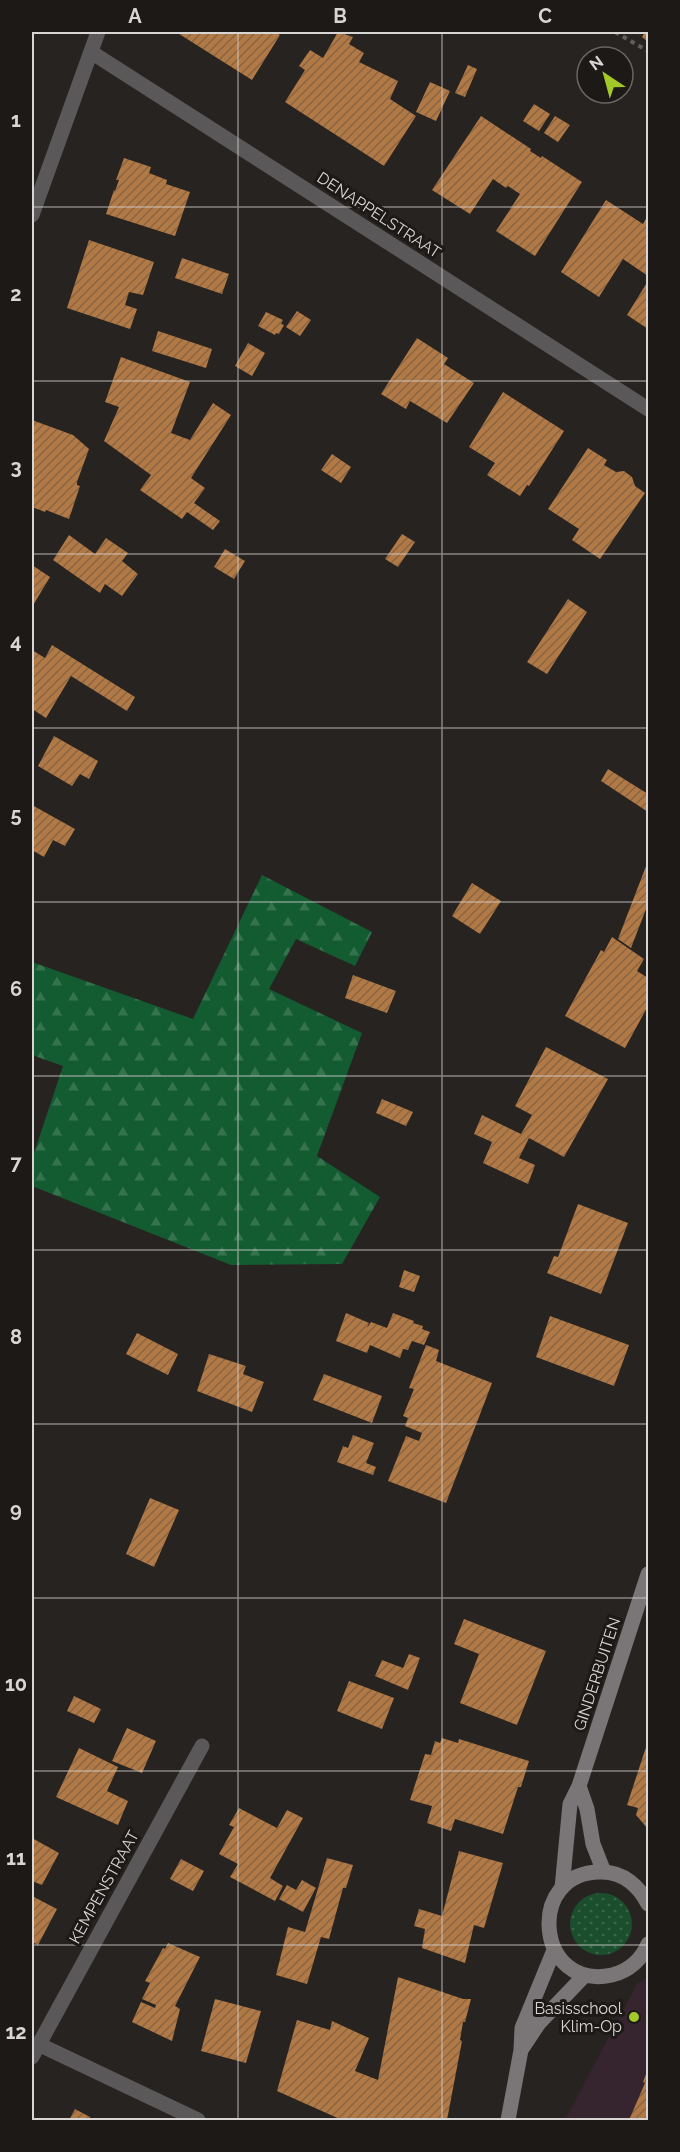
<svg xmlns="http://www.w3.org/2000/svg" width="680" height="2152" viewBox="0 0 680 2152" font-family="Raleway,sans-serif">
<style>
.education{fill:#36252e}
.forest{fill:url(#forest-firs)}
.garden{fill:url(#garden-dots)}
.building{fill:url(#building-hatch)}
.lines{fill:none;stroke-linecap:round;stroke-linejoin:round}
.path{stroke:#605d5a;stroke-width:4;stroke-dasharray:4.5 4.5;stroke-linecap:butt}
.minor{stroke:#5b5859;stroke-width:15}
.secondary{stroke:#7a7576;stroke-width:15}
.grid{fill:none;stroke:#d8d6d4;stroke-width:1.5;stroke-opacity:0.55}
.poi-dot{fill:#a2c928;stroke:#1d1917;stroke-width:2}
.labels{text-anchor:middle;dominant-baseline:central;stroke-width:6;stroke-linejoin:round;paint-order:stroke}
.street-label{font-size:16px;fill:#d8d6d4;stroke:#1d1917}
.poi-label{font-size:16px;fill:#d8d6d4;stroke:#1d1917;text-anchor:end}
.neatline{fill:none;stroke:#d8d6d4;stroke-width:2}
.grid-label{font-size:20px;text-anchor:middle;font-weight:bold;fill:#d8d6d4}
</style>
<defs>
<pattern id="forest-firs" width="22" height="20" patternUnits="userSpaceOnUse" patternTransform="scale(1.5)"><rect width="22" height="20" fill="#135b31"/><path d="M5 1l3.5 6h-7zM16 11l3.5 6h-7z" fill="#35724e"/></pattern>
<pattern id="garden-dots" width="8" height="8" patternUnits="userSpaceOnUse" patternTransform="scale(1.5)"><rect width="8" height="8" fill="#1b4e2d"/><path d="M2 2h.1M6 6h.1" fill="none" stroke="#3b674b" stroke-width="1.8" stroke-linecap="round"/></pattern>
<pattern id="building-hatch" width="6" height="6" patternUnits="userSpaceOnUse" patternTransform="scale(1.5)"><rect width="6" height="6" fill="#b17945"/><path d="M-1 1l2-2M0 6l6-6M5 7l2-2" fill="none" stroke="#8a6543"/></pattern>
</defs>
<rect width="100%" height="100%" fill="#272320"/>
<path class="education" d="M648 1977V2120H565L637 1984Z"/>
<path class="forest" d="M262 875 372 932 355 966 296 939 269 989 362 1033 317 1156 380 1197 342 1264 231 1265 32 1186V1159L63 1066 32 1055V962L193 1019Z"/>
<path class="garden" d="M570 1924a31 31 0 1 1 62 0a31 31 0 1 1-62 0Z"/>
<path class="building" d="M176 32H275L280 35 252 80Z
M338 32 353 37 349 44 364 53 359 62 398 81 390 99 416 116 384 166 285 102 305 70 299 66 310 50 323 58Z
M645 32H648V42L642 37Z
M468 65 477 69 465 97 455 93Z
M430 82 450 91 436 121 416 112Z
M534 104 550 114 539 131 523 121Z
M481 116 531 149 530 151 541 158 542 156 582 182 535 256 496 231 520 194 508 186 506 188 493 179 470 214 432 190Z
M555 116 570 125 558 142 544 133Z
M124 158 151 167 149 173 167 180 166 184 190 192 175 236 106 214 114 190 115 191 119 180H116Z
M606 200 643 224 648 215V276L623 259 599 297 561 272Z
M89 240 154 262 143 295 129 292 125 305 137 309 130 329 67 308Z
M182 258 229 274 222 294 175 278Z
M648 281V329L627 315Z
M297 311 311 320 300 336 286 327Z
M266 312 283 320 281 324 284 325 279 334 276 333 275 335 258 326Z
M158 331 212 349 206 368 152 351Z
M417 338 448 358 444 364 474 383 447 423 410 401 406 409 381 394Z
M248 343 265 353 252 376 235 366Z
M121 357 190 382 171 433 190 440 213 403 231 415 191 478 205 488 194 503 220 521 213 530 187 512 182 519 140 490 151 475 104 441 119 407 105 402Z
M503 392 564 431 529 486 527 485 520 496 487 475 495 463 469 447Z
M32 420 73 435 89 449 77 482V485L80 486 69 519 46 510 45 512 32 507Z
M588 448 607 460 604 465 616 472 624 471 632 477 635 486 645 493 600 559 572 540 579 529 548 509Z
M332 454 351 467 341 483 321 470Z
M402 534 415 542 398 567 385 559Z
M69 535 95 554 106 538 128 553 122 561 138 574 122 596 105 584 100 593 53 560Z
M225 549 245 561 234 579 214 567Z
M32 565 50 577 32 607Z
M568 599 587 612 547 674 527 662Z
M52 645 135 697 127 711 71 676 46 718 32 709V650L45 658Z
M54 736 98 761 89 779 80 774 72 786 38 766Z
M608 769 648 794V812L601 781Z
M32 805 75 829 65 846 53 840 44 857 32 850Z
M648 861V904L631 948 618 939Z
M472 883 501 901 480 934 452 916Z
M612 937 644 959 637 971 648 978V1006L625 1048 565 1016 601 950 604 952Z
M353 975 396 991 387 1013 345 998Z
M546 1047 608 1079 564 1157 529 1138 519 1158 535 1165 528 1184 483 1163 492 1142 474 1134 482 1115 521 1134 532 1115 515 1106Z
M382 1099 413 1112 406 1126 376 1113Z
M578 1204 628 1223 601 1294 547 1273 554 1256 558 1257Z
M404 1270 420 1276 414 1292 399 1287Z
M346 1313 369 1323 367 1328 371 1322 387 1328 393 1313 414 1321 413 1323 423 1326 422 1329 430 1332 424 1345 412 1341 408 1350 403 1349 400 1358 370 1345 367 1353 336 1341Z
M550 1316 629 1345 614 1386 536 1357Z
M137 1333 178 1354 168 1375 126 1354Z
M426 1345 439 1350 436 1361 492 1383 446 1503 388 1481 406 1436 419 1441 422 1433 405 1426 408 1418 403 1416 414 1389 409 1388Z
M209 1354 246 1366 243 1374 264 1382 252 1412 197 1391Z
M324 1374 382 1396 372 1423 313 1400Z
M353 1435 374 1443 366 1463 376 1467 373 1475 337 1462 343 1446 348 1448Z
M150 1498 179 1510 154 1567 126 1554Z
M464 1619 546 1651 517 1725 460 1703 479 1654 454 1644Z
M409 1654 420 1658 408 1690 375 1676 382 1660 403 1668Z
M349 1681 394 1698 382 1729 337 1711Z
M74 1696 101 1709 94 1723 67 1711Z
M127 1728 156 1741 142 1773 112 1761Z
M442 1738 458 1743 459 1739 529 1761 521 1787H518L503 1834 455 1819 451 1831 427 1823 432 1806 410 1800 425 1754 431 1755 435 1741 440 1743Z
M648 1741V1829L636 1815 638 1808 627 1805Z
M79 1748 118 1767 107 1791 128 1801 118 1825 56 1797Z
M239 1808 277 1828 287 1810 303 1818 270 1878 283 1886 275 1901 230 1877 238 1864 219 1854 234 1827 229 1825Z
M32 1838 59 1853 42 1885 32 1881Z
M459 1851 503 1863 484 1928 474 1925 465 1963 422 1948 425 1929 414 1926 419 1909 442 1916Z
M327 1858 353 1865 346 1888H343L329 1939 321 1937 307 1984 276 1975 288 1927 305 1932Z
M181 1859 204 1871 193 1891 170 1879Z
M302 1880 316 1888 303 1912 279 1899 287 1885 296 1890Z
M32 1896 57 1909 38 1945 32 1942Z
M168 1943 200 1957 175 2006 180 2009 172 2041 132 2022 141 2002 155 2008 156 2005 142 1999 150 1983 145 1981 163 1948 165 1949Z
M398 1977 463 1999H471L465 2022H463L460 2040 462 2041 447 2120H342L277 2091 297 2020 330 2030 332 2021 369 2038 355 2071 378 2080Z
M215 1999 261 2011 246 2063 201 2051Z
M648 2069V2120H629L645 2083 643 2082Z
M75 2109 90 2117 89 2120H69Z"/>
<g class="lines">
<path class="path" d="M615 32 648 51"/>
<path class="minor" d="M91 52 648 409
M32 215 98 32
M38 2044 198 2120
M32 2057 202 1746"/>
<path class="secondary" d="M579 1786 587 1809 593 1844 604 1872
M562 1888 570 1804 579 1786 648 1574
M648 1904C639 1886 623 1872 602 1872 525 1870 535 1992 612 1975 629 1971 642 1959 648 1944
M521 2050 539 2023 585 1975
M508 2120 521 2050 522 2028 554 1950"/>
</g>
<path class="grid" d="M238 32V2120M442 32V2120M32 207H648M32 381H648M32 554H648M32 728H648M32 902H648M32 1076H648M32 1250H648M32 1424H648M32 1598H648M32 1771H648M32 1945H648"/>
<circle class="poi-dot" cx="634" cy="2017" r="6"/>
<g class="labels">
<g class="street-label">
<text transform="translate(379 215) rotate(33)">DENAPPELSTRAAT</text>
<text transform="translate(597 1674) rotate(-72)">GINDERBUITEN</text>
<text transform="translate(104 1887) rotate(-61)">KEMPENSTRAAT</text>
</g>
<g class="poi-label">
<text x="622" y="2008">Basisschool<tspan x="622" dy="18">Klim-Op</tspan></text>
</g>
</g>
<rect width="680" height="2152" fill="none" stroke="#1d1917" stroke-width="66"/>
<g transform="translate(605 75) rotate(324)"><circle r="28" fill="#1d1917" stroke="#686563" stroke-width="1.5"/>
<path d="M0-4.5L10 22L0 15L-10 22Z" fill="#a2c928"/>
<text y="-9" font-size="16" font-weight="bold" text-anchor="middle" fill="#d8d6d4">N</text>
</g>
<rect x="33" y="33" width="614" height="2086" class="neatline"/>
<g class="grid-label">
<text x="135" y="23">A</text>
<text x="340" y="23">B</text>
<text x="545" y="23">C</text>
<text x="16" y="127">1</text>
<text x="16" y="301">2</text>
<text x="16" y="474">3</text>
<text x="16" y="648">4</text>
<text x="16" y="822">5</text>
<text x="16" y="996">6</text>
<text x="16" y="1170">7</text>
<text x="16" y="1344">8</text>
<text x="16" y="1517">9</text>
<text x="16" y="1691">10</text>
<text x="16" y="1865">11</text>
<text x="16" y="2039">12</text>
</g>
</svg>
